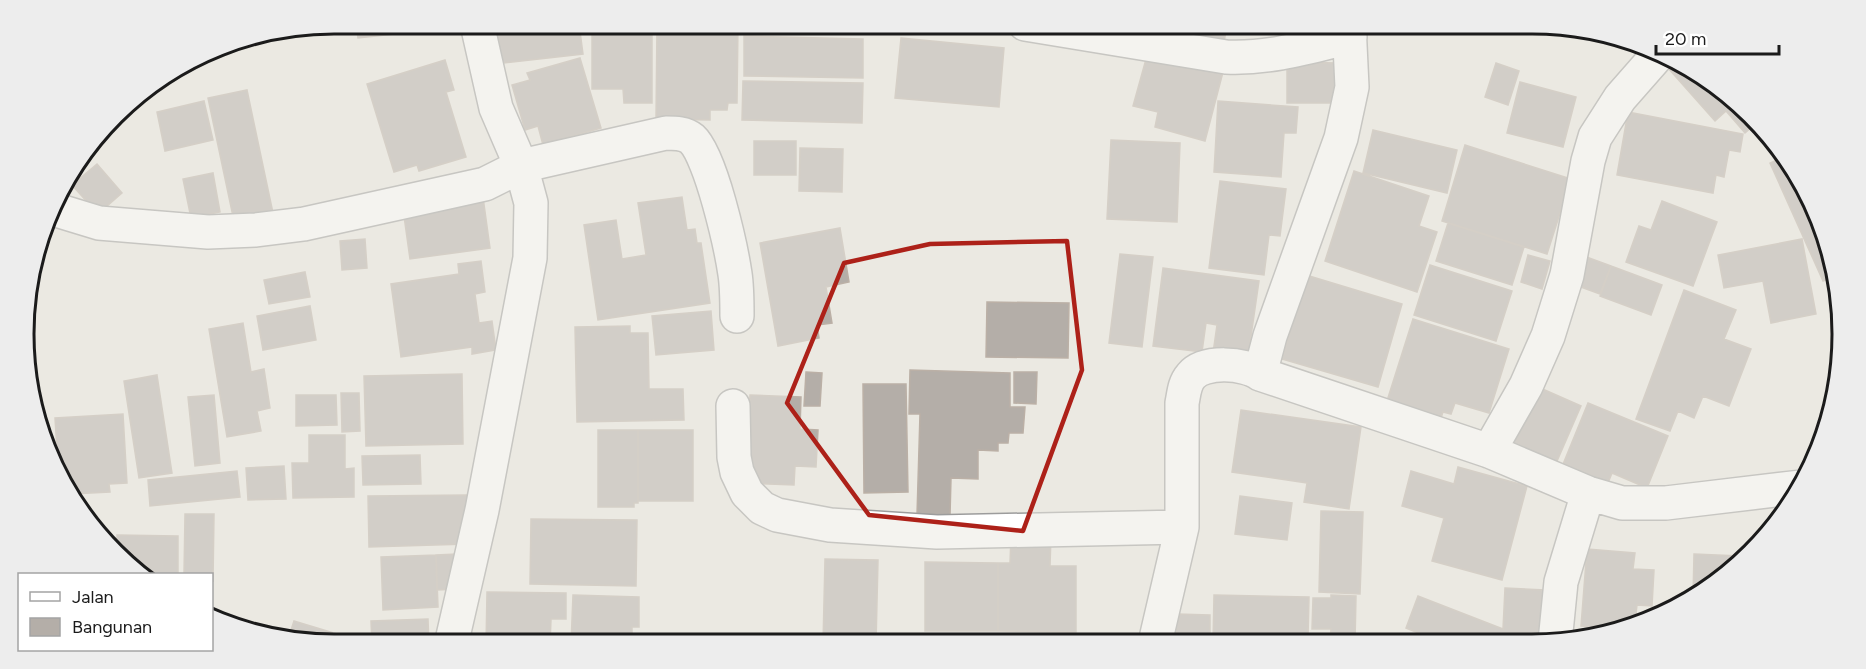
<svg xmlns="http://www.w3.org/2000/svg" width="1866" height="669" viewBox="0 0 1866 669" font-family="Figtree,sans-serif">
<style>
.building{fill:#b4aea8;stroke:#bbb0a6;stroke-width:1.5}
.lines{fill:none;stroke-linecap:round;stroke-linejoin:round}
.minor-casing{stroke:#9c9c9c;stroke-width:36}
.minor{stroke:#fff;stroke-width:33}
.marked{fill:none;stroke:#ad2119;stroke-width:4.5;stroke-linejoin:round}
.rim{fill:none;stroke:#1b1b1b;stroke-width:3}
</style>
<rect width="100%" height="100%" fill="#ebe9e2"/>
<path class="building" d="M356 24H460V27L358 38Z
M491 24H579L583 54 495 64Z
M657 24H738L737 103H728L727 110H710V120L656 119Z
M1118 24H1227L1224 43Z
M592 25H652V103H624L623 89H592Z
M744 36 863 39V78L744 76Z
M901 38 1004 48 999 107 895 98Z
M1148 52 1223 72 1205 141 1155 127 1158 112 1133 106Z
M580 58 601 128 543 145 538 126 525 130 512 85 530 80 527 73Z
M445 60 454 90 446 92 466 157 419 171 417 165 394 172 367 84Z
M1287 62 1338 63V103H1287Z
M1496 63 1519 71 1508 105 1485 97Z
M1672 64 1720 88 1753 126 1745 133 1726 111 1715 121 1668 68Z
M743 81 863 83 862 123 742 120Z
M1520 82 1576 97 1563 147 1507 133Z
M247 90 273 213 234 221 208 98Z
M204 101 213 140 165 151 157 112Z
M1218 101 1298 107 1296 133H1284L1281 177 1214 172Z
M1628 112 1743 134 1740 152 1729 150 1724 177 1716 175 1713 193 1617 175Z
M1373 130 1457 150 1447 193 1363 173Z
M1111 140 1180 143 1177 222 1107 219Z
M754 141H796V175H754Z
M1465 145 1571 179 1547 254 1442 221Z
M800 148 843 149 842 192 799 191Z
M1781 158 1800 179 1833 277 1823 281 1770 163Z
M97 164 122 193 98 214 72 185Z
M1354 171 1429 196 1419 226 1437 232 1417 292 1325 261Z
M213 173 220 212 191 218 183 179Z
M1220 181 1286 189 1280 236 1269 235 1264 275 1209 268Z
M483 197 490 248 410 259 403 209Z
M682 197 687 230 695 229 697 243H701L710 303 598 320 584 225 616 220 622 259 646 255 638 203Z
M1662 201 1717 222 1693 286 1626 262 1639 226 1651 230Z
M1448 223 1524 247 1512 285 1436 261Z
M840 228 849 282 826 287 832 323 817 325 819 338 778 346 760 243Z
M365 239 367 268 342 270 340 241Z
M1802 239 1816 314 1771 323 1763 281 1724 288 1718 255Z
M1120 254 1153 257 1142 347 1109 343Z
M1528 255 1550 261 1542 289 1521 282Z
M1581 255 1611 266 1600 294 1570 283Z
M481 261 485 292 475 294 479 323 492 321 496 350 472 354V347L401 357 391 284 459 274 458 264Z
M1430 265 1512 291 1496 341 1414 315Z
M1611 266 1662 285 1651 315 1600 296Z
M1163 268 1259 281 1248 357 1213 353 1217 325 1206 323 1202 352 1153 346Z
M305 272 310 297 269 304 264 280Z
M1306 275 1402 304 1378 387 1282 359Z
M1684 290 1736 310 1724 339 1751 349 1729 406 1703 396 1694 418 1678 411 1670 431 1636 419Z
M987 302 1069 303 1068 358 986 357Z
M310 306 316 340 263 350 257 316Z
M711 311 714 350 656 355 652 316Z
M1413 319 1509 349 1489 413 1455 403 1451 414 1443 412 1440 421 1386 404Z
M243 323 251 372 264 369 270 408 257 411 261 431 227 437 209 329Z
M630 326V333H648L649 389H683L684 420 577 422 575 327Z
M910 370 1010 373V407H1025L1023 433H1009L1008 443H998V451L978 450V479L951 478 950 516 917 515 920 414H909Z
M806 372 822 373 820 406H804Z
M1014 372H1037L1036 404 1014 403Z
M462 374 463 444 366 446 364 376Z
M157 375 172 473 139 478 124 381Z
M863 384H906L908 492 864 493Z
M1538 387 1581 406 1554 468 1510 448Z
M341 393H359L360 431 342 432Z
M214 395 220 463 195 466 188 397Z
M296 395H336L337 425 296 426Z
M750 395 801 397 800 429 818 430 816 467 795 466 794 485 745 483Z
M1588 403 1668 436 1647 488 1612 473 1604 493 1559 474Z
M1241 410 1361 427 1349 509 1304 502 1307 483 1232 472Z
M123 414 127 483 109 484 110 492 71 494 58 466 55 418Z
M598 430H638V503H634V507H598Z
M638 430H693V501H638Z
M309 435H345V469L354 468V497L293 498 292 463H309Z
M420 455 421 484 363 485 362 456Z
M284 466 286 499 248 500 246 468Z
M1458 467 1527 486 1502 580 1432 561 1444 518 1402 506 1411 471 1454 484Z
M237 471 240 497 150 506 148 480Z
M467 495 468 544 369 547 368 496Z
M1240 496 1292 503 1287 540 1235 534Z
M1321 511 1363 512 1360 594 1319 592Z
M185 514H214L213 582 212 574H184Z
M531 519 637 520 636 586 530 584Z
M117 535 178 536V574H144L117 548Z
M1011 536H1051L1050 566H1076V632L998 631V563H1010Z
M1587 549 1635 553 1633 569 1654 570 1652 606 1637 605 1635 623 1617 629 1581 626Z
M457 554 459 589 437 590 436 555Z
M1694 554 1740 556V563L1736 568 1693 597Z
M436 555 438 607 383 610 381 557Z
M825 559 878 560 876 644H823Z
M925 562 998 563V631H925Z
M1505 588 1545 590 1543 642 1443 643 1406 628 1418 596 1503 629Z
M487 592 566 593V619H551L550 645H486Z
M573 595 639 597V627H632V644H571Z
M1214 595 1309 597 1308 637H1301L1300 643H1213Z
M1331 595 1356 596 1355 643H1318V639L1330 640 1331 629H1312L1313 598H1331Z
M1177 614 1210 615V635H1176Z
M428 619 429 645H372L371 621Z
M294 621 347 637 344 645 288 639Z
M269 626V636L254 635 238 627Z
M1570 633 1595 635 1569 642Z"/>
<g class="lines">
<g class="minor-casing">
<path id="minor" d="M1025 24 1226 57C1269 59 1309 47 1350 37
M53 209 99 223 208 232 256 230 304 224 485 184 521 166 666 133C675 133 685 133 692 139 711 156 731 247 735 274 737 287 737 302 737 316
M1260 374 1270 336 1341 138 1352 87 1349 24
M733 406 734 457 737 472 747 493 762 508 777 515 830 525 937 532 1182 527
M1489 451 1526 386 1548 336 1567 275 1588 161 1595 137 1620 98 1656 57
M1555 642 1561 582 1588 493
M1155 643 1182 527V403C1184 394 1184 384 1191 376 1204 360 1245 363 1260 374L1489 451 1588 493 1622 503H1666L1801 487
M451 645 482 510 530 258 531 203 521 166 496 108 477 24"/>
</g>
<use href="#minor" class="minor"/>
</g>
<path d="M0 0H1866V669H0ZM1067 241 1082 370 1023 531 869 515 787 403 844 263 930 244Z" fill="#ebe9e2" fill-opacity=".55" fill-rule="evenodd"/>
<path class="marked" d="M1067 241 1082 370 1023 531 869 515 787 403 844 263 930 244Z"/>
<path d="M0 0H1866V669H0ZM334 34H1532A300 300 0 0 1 1832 334V334A300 300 0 0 1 1532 634H334A300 300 0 0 1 34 334V334A300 300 0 0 1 334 34Z" fill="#ededed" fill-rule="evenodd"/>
<path class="rim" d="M334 34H1532A300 300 0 0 1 1832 334V334A300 300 0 0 1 1532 634H334A300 300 0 0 1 34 334V334A300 300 0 0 1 334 34Z"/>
<rect x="18" y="573" width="195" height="78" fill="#ffffff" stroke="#a4a4a4" stroke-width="1.5"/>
<rect x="30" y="592" width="30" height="9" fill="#ffffff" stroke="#a4a4a4" stroke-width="1.5"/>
<text x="72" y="603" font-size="18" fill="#1b1b1b">Jalan</text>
<rect x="30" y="618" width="30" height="18" fill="#b4aea8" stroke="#a4a4a4" stroke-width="1.5"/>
<text x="72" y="633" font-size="18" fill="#1b1b1b">Bangunan</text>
<path d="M1656 45v9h123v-9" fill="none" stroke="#1b1b1b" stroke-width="3"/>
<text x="1665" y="45" font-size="18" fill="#1b1b1b" stroke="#ffffff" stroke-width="4.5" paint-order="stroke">20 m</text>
</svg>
